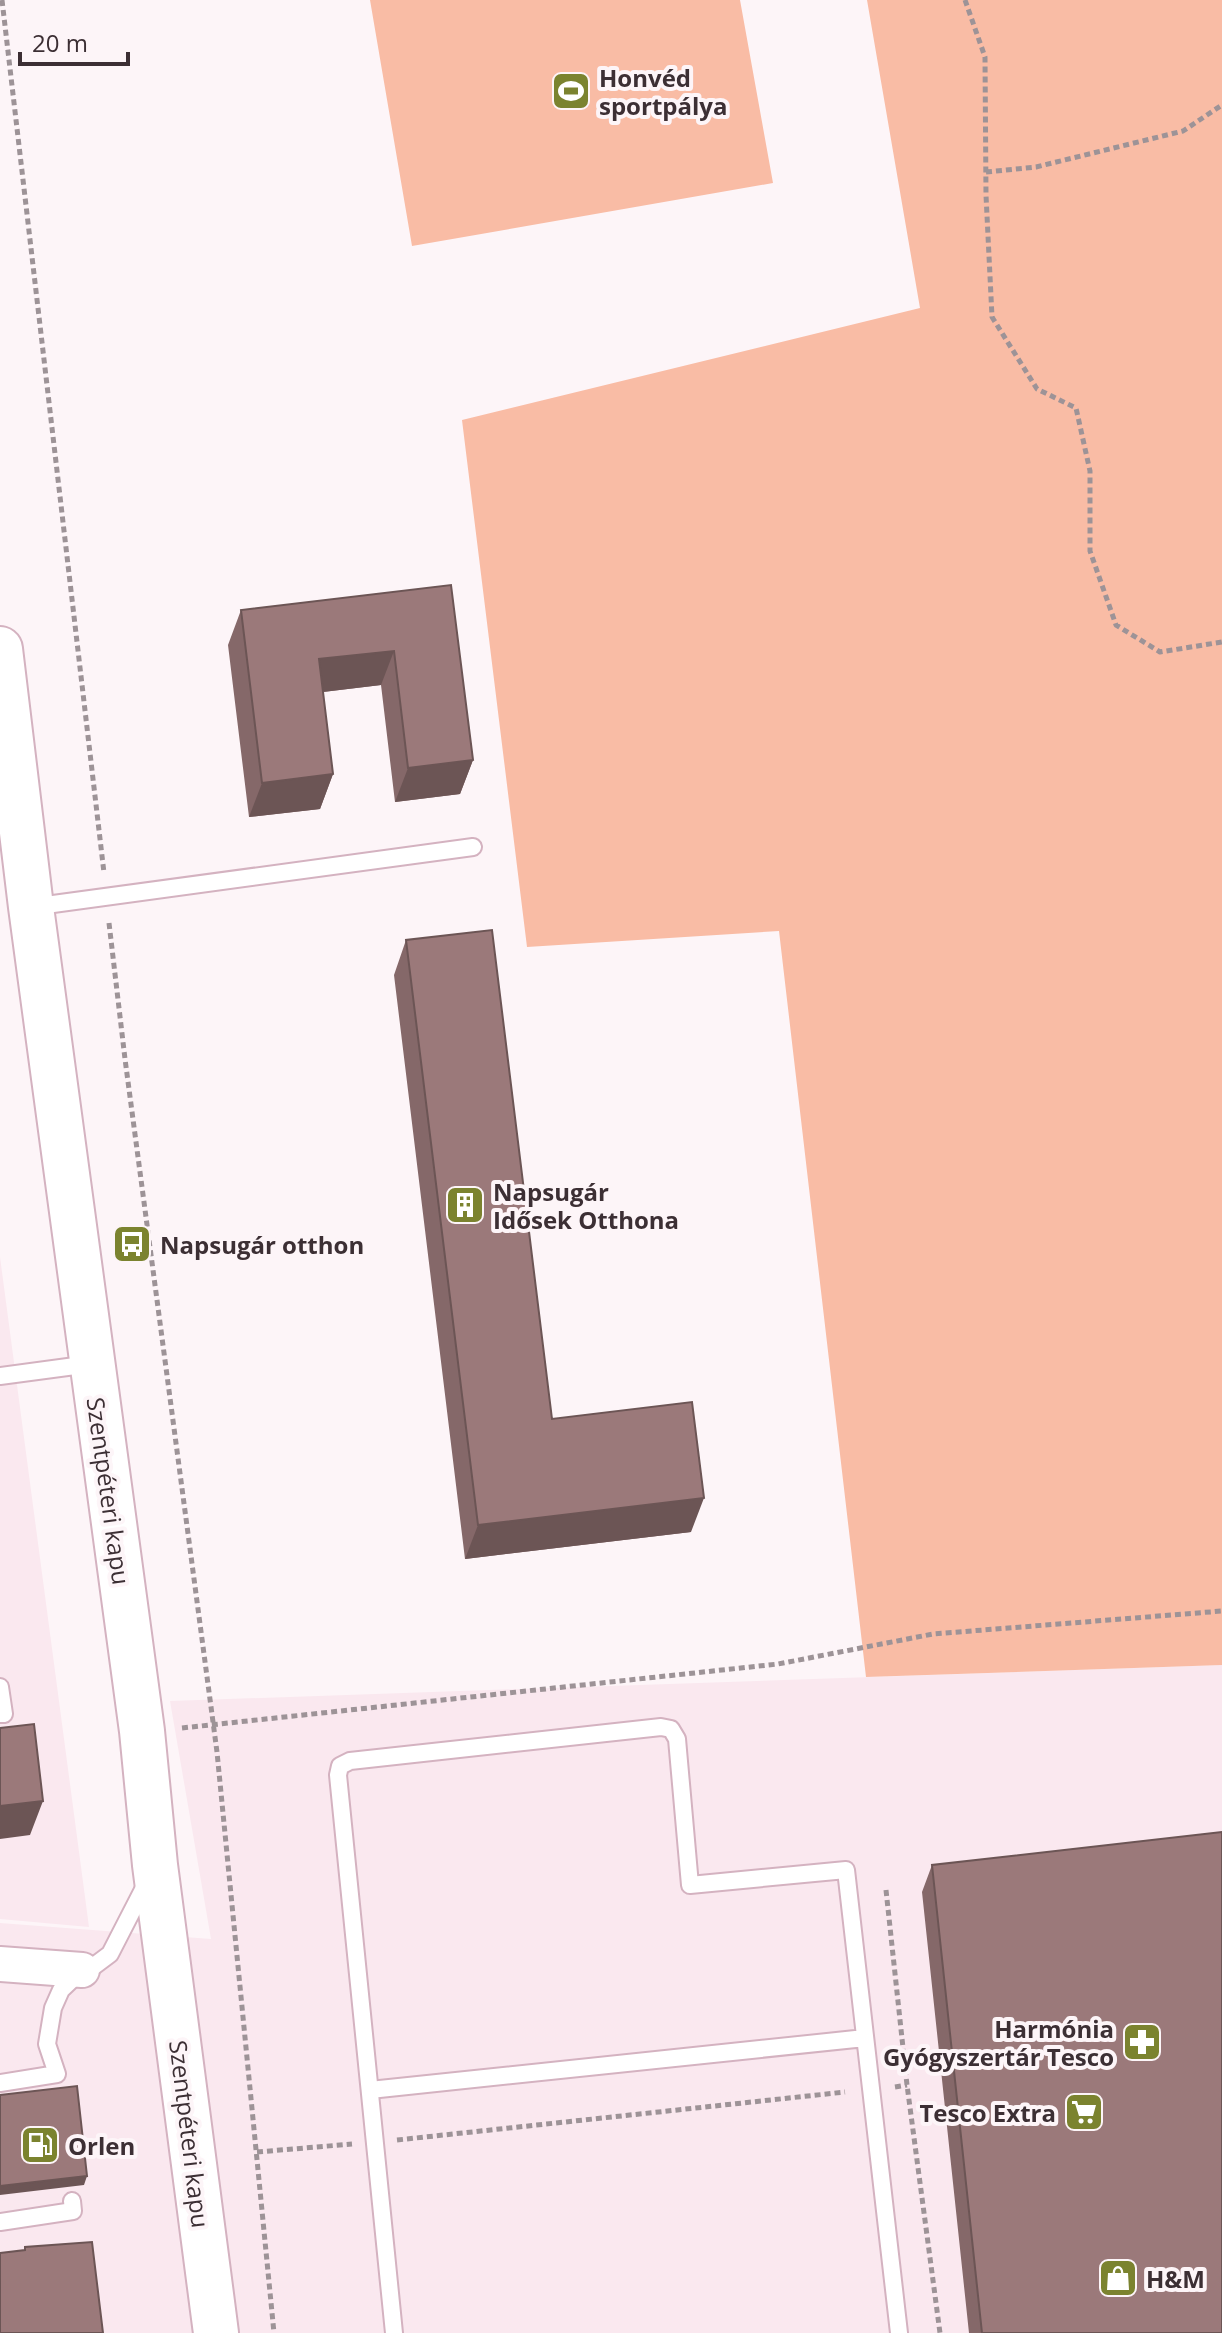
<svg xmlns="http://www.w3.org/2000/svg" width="1222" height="2333" viewBox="0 0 1222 2333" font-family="'Open Sans',sans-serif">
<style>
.built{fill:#fae8ef}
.green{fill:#f9bca5}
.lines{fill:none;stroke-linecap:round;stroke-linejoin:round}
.lane-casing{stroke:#d4b2c0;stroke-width:20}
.street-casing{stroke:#d4b2c0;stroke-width:38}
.primary-casing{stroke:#d4b2c0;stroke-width:48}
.path{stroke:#9d9397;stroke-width:5;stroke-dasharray:6 4;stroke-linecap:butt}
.lane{stroke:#fff;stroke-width:16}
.street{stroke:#fff;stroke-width:34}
.primary{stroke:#fff;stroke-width:44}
.wall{fill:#856869}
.shaded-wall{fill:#6c5555}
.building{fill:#9b797a;stroke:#6c5555;stroke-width:2}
.labels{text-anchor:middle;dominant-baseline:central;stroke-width:8;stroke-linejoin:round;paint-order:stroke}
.poi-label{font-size:24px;font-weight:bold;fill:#3c2f34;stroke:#fdf5f8;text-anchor:start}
.street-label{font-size:24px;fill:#3c2f34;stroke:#fdf5f8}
</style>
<rect width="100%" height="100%" fill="#fdf5f8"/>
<path class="built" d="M0 1257 89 1927 0 1919Z
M1222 1665V2333H0V1923L211 1939 170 1701Z"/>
<path class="green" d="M370 0H740L773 183 412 246Z
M867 0H1222V1665L866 1677 779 931 527 947 462 420 920 308Z"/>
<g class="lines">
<g class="lane-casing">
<path id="lane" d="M31 907 473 847
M0 1376 90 1364
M0 1687 4 1714H0
M0 2083 57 2074 47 2044 53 2008 61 1990 82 1970 94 1966 110 1954 146 1884
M370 2090 865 2038
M0 2222 73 2211 72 2201
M394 2333 338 1775 340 1766 350 1761 661 1727 671 1729 677 1739 690 1885 846 1870 899 2333"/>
</g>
<g class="street-casing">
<path id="street" d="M0 1964 82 1970"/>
</g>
<g class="primary-casing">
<path id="primary" d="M0 649 31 907 142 1731 155 1865 216 2333"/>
</g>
<path class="path" d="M2 0 104 873
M965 0 985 57 986 195 992 317 1037 389 1076 408 1090 471V551L1116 625 1160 652 1222 642
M986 172 1036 167 1183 131 1222 105
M109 923 125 1059 217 1752 274 2333
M182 1728 778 1664 933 1634 1222 1611
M886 1890 907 2085 940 2333
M895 2087 907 2085
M397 2140 845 2092
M257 2152 352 2144"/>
<use href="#lane" class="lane"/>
<use href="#street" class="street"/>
<use href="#primary" class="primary"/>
</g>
<path class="wall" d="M451 585 473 760 460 794 395 802 381 685 323 692 333 774 320 809 249 817 228 645 241 610Z
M406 940 552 1419 691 1532 465 1559 394 975Z
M932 1865 1222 2333H969L922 1892Z"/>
<path class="shaded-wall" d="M394 651 381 685 306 694 319 659Z
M473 760 460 794 395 802 408 768Z
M333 774 320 809 249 817 262 783Z
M704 1498 691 1532 465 1559 478 1525Z
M43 1801 30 1835 0 1839V1806Z
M87 2176 84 2185 0 2195V2186Z"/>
<path class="building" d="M451 585 473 760 408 768 394 651 319 659 333 774 262 783 241 610Z
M492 930 552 1419 692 1402 704 1498 478 1525 406 940Z
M34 1724 43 1801 0 1806V1728Z
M1222 1832V2333H982L932 1865Z
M77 2086 87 2176 0 2186V2095Z
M92 2242 103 2333H0V2253L25 2250V2247Z"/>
<defs>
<g id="stadium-square" transform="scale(2)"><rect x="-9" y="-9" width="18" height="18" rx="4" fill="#7b832f" stroke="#fdf5f8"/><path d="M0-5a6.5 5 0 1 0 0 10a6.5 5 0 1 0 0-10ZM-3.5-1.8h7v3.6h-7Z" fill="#fff"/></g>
<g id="building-square" transform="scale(2)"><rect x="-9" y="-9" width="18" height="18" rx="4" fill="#7b832f" stroke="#fdf5f8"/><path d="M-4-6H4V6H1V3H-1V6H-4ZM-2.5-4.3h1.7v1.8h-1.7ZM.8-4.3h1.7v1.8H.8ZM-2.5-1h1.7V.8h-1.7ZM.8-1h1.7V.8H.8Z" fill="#fff"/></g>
<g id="bus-square" transform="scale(2)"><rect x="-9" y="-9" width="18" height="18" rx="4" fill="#7b832f" stroke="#fdf5f8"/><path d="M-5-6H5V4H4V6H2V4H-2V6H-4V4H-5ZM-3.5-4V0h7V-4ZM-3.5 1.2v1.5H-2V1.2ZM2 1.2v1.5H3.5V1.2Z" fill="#fff"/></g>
<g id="pharmacy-square" transform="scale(2)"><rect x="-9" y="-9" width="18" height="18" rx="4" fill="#7b832f" stroke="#fdf5f8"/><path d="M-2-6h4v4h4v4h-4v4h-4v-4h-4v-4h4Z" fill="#fff"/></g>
<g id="supermarket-square" transform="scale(2)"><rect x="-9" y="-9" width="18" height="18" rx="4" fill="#7b832f" stroke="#fdf5f8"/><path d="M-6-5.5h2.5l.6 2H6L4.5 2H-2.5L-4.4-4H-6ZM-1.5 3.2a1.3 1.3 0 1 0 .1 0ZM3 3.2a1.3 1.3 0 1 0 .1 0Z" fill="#fff"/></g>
<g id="fuel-square" transform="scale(2)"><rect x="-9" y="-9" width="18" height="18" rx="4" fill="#7b832f" stroke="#fdf5f8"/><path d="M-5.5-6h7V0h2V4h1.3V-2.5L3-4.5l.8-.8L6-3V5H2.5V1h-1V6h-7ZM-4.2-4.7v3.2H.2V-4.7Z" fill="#fff"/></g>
<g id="shop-square" transform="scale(2)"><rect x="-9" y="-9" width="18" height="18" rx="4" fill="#7b832f" stroke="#fdf5f8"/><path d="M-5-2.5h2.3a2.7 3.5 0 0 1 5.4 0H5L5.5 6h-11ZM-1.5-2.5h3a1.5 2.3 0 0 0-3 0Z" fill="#fff"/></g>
</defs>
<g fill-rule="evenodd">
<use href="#stadium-square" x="571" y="91"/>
<use href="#building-square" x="465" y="1205"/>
<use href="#bus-square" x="132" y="1244"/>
<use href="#pharmacy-square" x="1142" y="2042"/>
<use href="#supermarket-square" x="1084" y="2112"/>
<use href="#fuel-square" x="40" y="2145"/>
<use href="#shop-square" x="1118" y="2278"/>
</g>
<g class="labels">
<g class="poi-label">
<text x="599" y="77">Honvéd<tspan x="599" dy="28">sportpálya</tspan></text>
<text x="493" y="1191">Napsugár<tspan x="493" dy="28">Idősek Otthona</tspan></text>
<text x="160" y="1244">Napsugár otthon</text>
<text x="1114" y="2028" text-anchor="end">Harmónia<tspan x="1114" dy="28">Gyógyszertár Tesco</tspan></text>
<text x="1056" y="2112" text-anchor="end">Tesco Extra</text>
<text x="68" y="2145">Orlen</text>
<text x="1146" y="2278">H&amp;M</text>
</g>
<g class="street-label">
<text transform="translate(109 1491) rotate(82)">Szentpéteri kapu</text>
<text transform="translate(190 2134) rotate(83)">Szentpéteri kapu</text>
</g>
</g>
<path d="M20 52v12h108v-12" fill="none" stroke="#3c2f34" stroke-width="4"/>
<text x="32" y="52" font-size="24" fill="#3c2f34" stroke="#fdf5f8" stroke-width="6" paint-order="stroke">20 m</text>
</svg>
